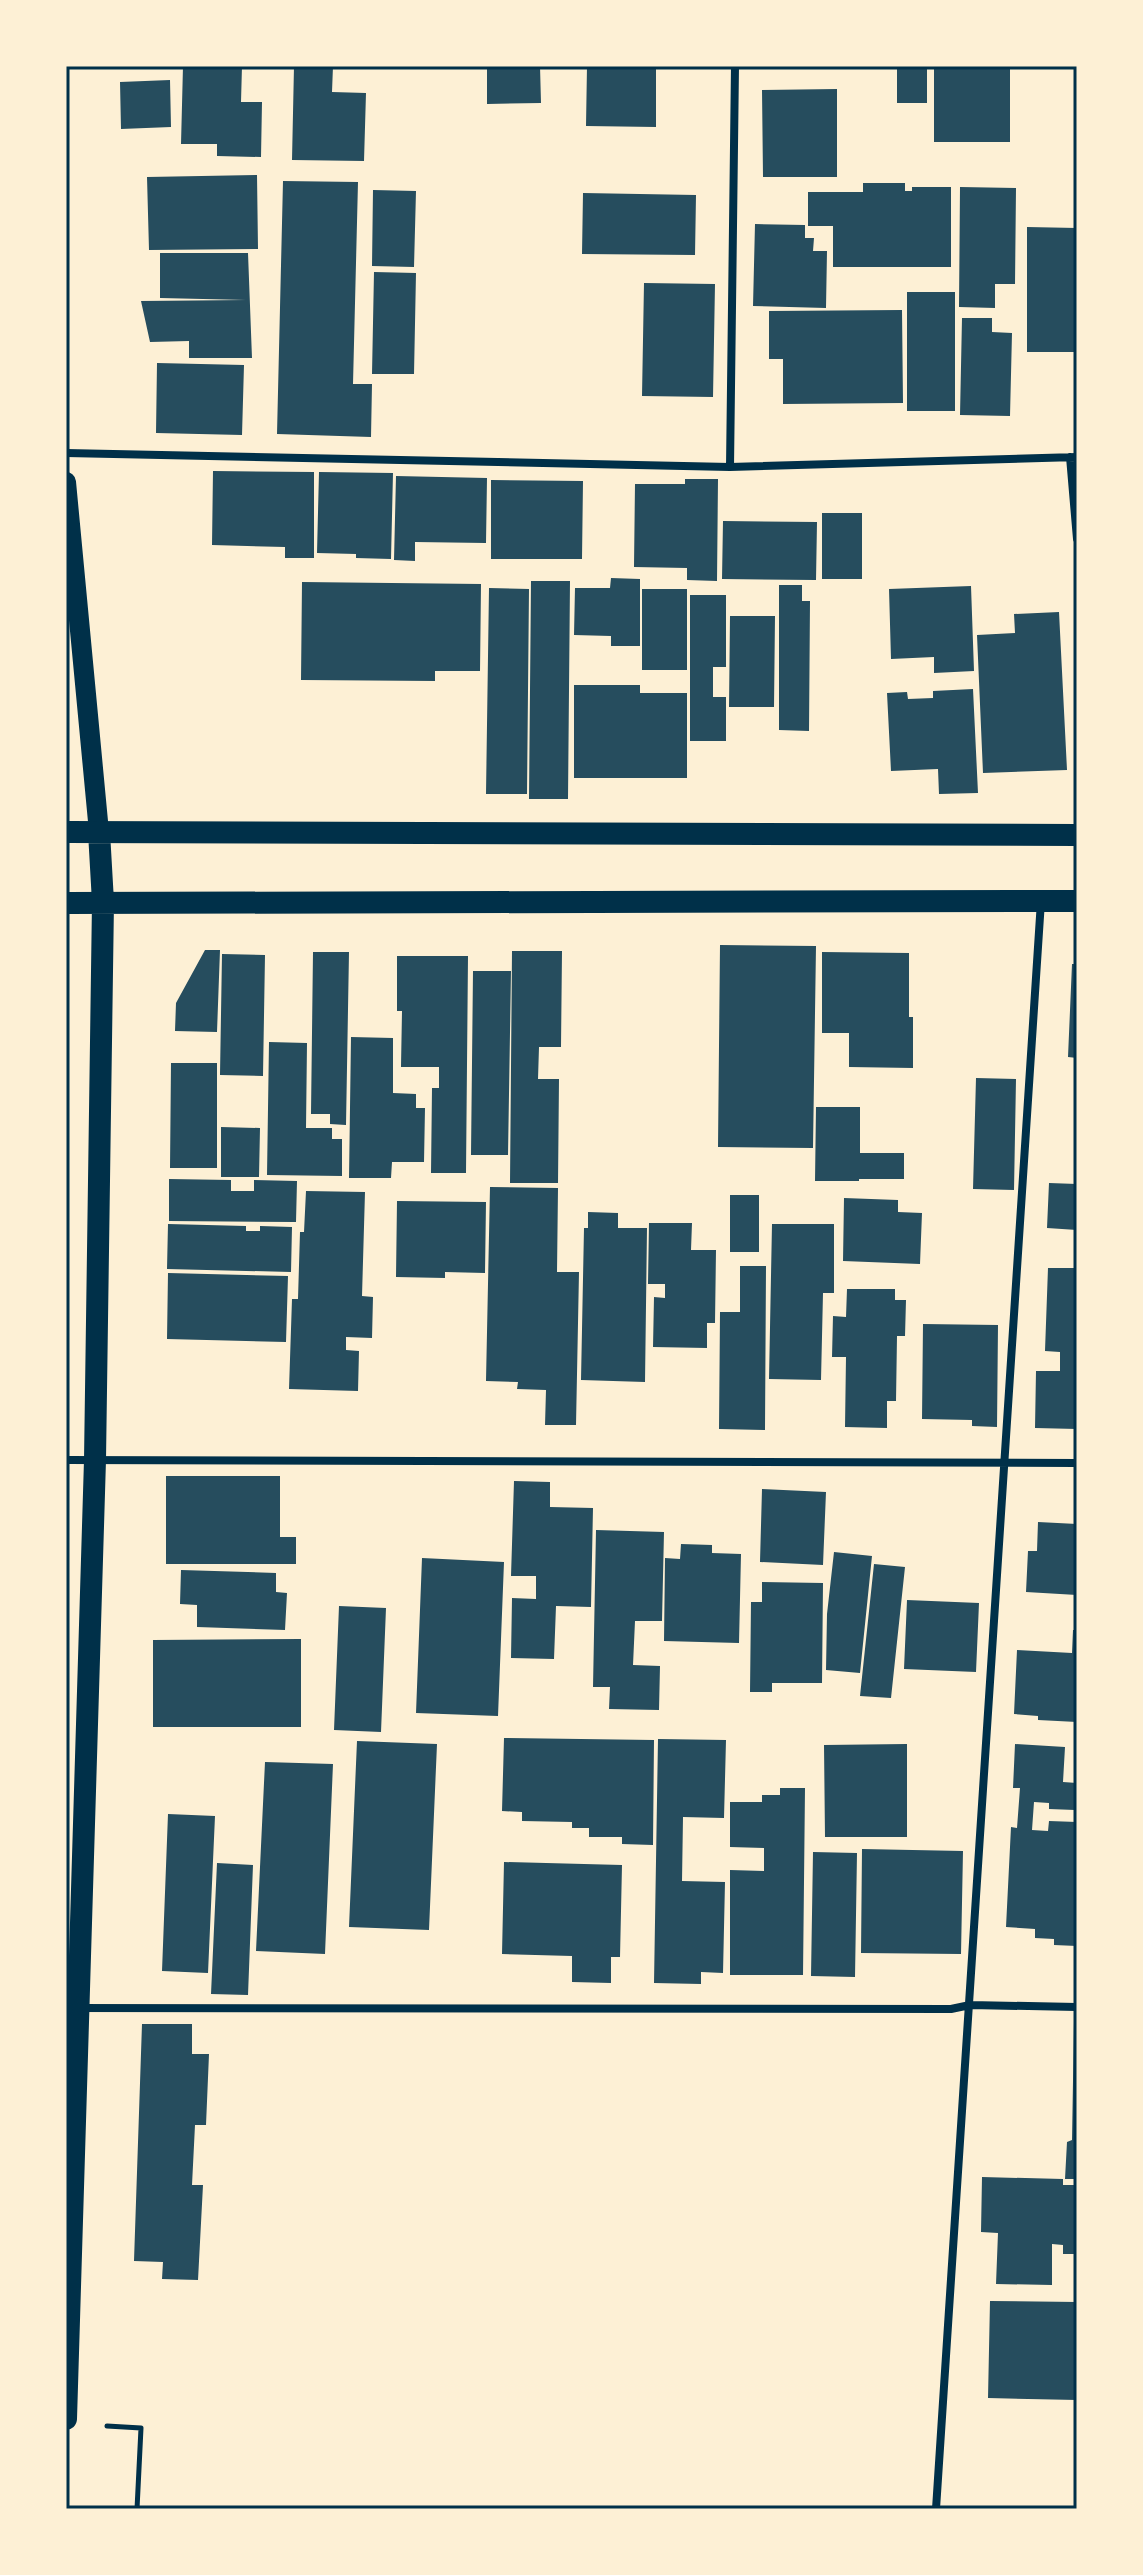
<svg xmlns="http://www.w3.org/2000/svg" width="1143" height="2575" viewBox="0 0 1143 2575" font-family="Rubik,sans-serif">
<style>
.building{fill:#264d5e}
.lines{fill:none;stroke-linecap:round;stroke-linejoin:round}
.path{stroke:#003049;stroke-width:5}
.minor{stroke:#003049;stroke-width:8}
.primary{stroke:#003049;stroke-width:20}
.trunk{stroke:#003049;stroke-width:22}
.neatline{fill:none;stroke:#003049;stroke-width:3}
</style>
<rect width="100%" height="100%" fill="#fdf0d5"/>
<path class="building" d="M183 66H242L241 102H262L261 157 217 156V144H181Z
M294 66H333L332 92 366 93 364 161 292 160Z
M487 66H540L541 103 487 104Z
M587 66H656V127L586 126Z
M897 66H927V103H897Z
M934 66H1010V142H934Z
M170 80 171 127 121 129 120 82Z
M837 89V177H763L762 90Z
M257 175 258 249 149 250 147 177Z
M283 181 358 182 353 384H372L371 437 277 434Z
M863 183H905V191H912V187H951V267H833V226H808V192H863Z
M960 187 1016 188 1015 284H995V308L959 307Z
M373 190 416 191 414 267 372 266Z
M583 193 696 195 695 255 582 254Z
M755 224 805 225V238H814L813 251H827L826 308 753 306Z
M1027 227 1077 228V352H1027Z
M160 253H248L252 358H189V341L150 342 141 301 246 300 160 298Z
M374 272 416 273 414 374H372Z
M644 283 715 284 713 397 642 396Z
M907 292H955V411H907Z
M902 310 903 403 783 404V359H769V311Z
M962 318H992V332L1012 333 1010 416 960 415Z
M157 363 244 365 242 435 156 433Z
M213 471 314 472V558H285V547L212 545Z
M319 472 393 473 391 559 356 558V554L317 553Z
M396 476 487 478 486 543 415 542V561L394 560Z
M685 479H718L717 581 687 580V568L634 567 635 484H685Z
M491 480 583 481 582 559H491Z
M822 513H862V579H822Z
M723 521 817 522 816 580 722 579Z
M611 578 640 579V646H611V636L574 635 575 588H610Z
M531 581H570L568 799H529Z
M302 582 481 584 480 671H435V681L301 680Z
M779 585H802V601H810L809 731 779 730Z
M971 586 974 671 934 673V657L891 659 889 589Z
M489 588 529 589 527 794H486Z
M642 589H687V670H642Z
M690 595H726V667H713V697H726V741H690Z
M1059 612 1067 770 983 773 977 635 1015 633 1014 614Z
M730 616H775L774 707H729Z
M574 685H640V693H687V778H574Z
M973 689 978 793 939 794 938 769 891 771 887 693 907 692 908 699 933 698V691Z
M720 945 816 946 813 1148 718 1147Z
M205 950H220L217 1032 175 1031 176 1003Z
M512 951H562L561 1047H539L538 1079H559L558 1183H510Z
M313 952H349L346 1125 330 1124V1114H311Z
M822 952 909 953V1017H913V1068L849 1067V1033H822Z
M222 954 265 955 263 1076 220 1075Z
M397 956H468L466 1173H431L432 1088H439V1067H401L402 1011H397Z
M1072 964H1077V1058L1068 1057Z
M473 971H511L508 1155H471Z
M351 1037 393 1038V1093L416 1094V1108H425L424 1162H392L391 1178H349Z
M269 1042 307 1043 306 1128H332V1139H342V1176L267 1175Z
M171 1063H217V1168H170Z
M976 1078 1016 1079 1014 1190 973 1189Z
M816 1107H860V1153H904V1179H859V1181H815Z
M221 1127 260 1128 259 1177H221Z
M169 1179 231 1180V1191H254V1180L297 1181 296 1222 169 1221Z
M1049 1183 1077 1184V1230L1047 1228Z
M490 1187 558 1188 557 1272H579L576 1425H545L546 1390 517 1389 518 1382 486 1381Z
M306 1191 365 1192 362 1296 373 1297 372 1338 346 1337V1350L359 1351 358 1391 289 1389 292 1299H298L300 1232H304Z
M730 1195H759V1252H730Z
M844 1198 898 1200V1212L922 1213 920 1264 843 1261Z
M397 1201 486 1202 485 1273 445 1272V1278L396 1277Z
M588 1212 618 1213V1228H647L645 1382 581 1380 584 1228H588Z
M649 1223H692L691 1250H716L715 1323H707V1348L653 1347 654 1297 665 1298V1284H648Z
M168 1224 246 1226V1231H260V1226L292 1227 291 1272 167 1269Z
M772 1224H834V1293H823L821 1380 769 1379Z
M740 1266H766L765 1430 719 1429 720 1312H740Z
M1048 1268H1077V1429L1035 1428 1036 1371H1060V1352L1045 1351Z
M168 1273 288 1276 286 1342 167 1339Z
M847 1289H895V1300H906L905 1336H897L896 1401H887V1428L845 1427 846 1357H832L833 1316 846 1317Z
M923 1324 998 1325 997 1427 972 1426V1420L922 1419Z
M166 1476H280V1537H296V1564H166Z
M514 1481 550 1482V1507L593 1508 591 1607 556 1606 554 1659 511 1658 512 1598 536 1599V1576H511Z
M762 1489 826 1492 823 1565 760 1562Z
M1038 1522 1077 1524V1595L1026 1592 1028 1551H1037Z
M596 1530 664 1532 662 1621H635L633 1665 660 1666 659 1710 609 1709 610 1687H593Z
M681 1544 712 1545V1553L741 1554 739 1643 664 1641 665 1558 680 1559Z
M834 1552 872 1556 860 1673 826 1670 827 1614Z
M422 1558 504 1562 498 1716 416 1713Z
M874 1564 905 1567 891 1698 860 1696Z
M181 1570 276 1573V1592L287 1593 285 1630 197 1627V1605L180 1604Z
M762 1582 823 1583 822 1683H772V1692H750L751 1602H762Z
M907 1600 979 1603 976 1672 904 1669Z
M339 1606 386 1608 381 1732 334 1730Z
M1073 1630H1077V1722L1038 1720V1716L1014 1714 1017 1650 1072 1653Z
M301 1639V1727H153V1640Z
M504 1738 654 1740 653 1845 622 1844V1837H589V1828H572V1822L522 1821V1812L502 1811Z
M658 1739 726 1740 724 1818 683 1817 682 1881 725 1882 723 1973 701 1972V1984L654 1983Z
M357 1741 437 1744 429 1930 349 1927Z
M907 1744V1837H825L824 1745Z
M1015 1744 1065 1747 1063 1782 1077 1783 1075 1810 1049 1809V1803L1034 1802 1032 1830 1048 1831 1049 1821 1077 1822V1946L1054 1945V1939L1035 1938V1929L1006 1927 1011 1827 1017 1828 1020 1788H1013Z
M265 1762 333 1764 325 1954 256 1951Z
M780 1788H805L803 1975H730V1870L764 1871V1848L730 1847V1802H762V1795H780Z
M168 1814 215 1816 208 1973 162 1971Z
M862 1849 963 1851 961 1954 861 1953Z
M813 1852 857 1853 855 1977 811 1976Z
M504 1862 622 1865 620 1957H611V1983L572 1982V1956L502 1954Z
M217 1863 253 1865 248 1995 211 1994Z
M1074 2022H1077V2179H1065L1067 2142 1072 2140Z
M142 2024H192V2054H209L206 2125H195L192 2185H203L198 2280 162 2279 163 2262 134 2261Z
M982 2177 1063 2179V2185H1077V2254H1063V2245L1052 2244V2285L996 2284 998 2233 981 2232Z
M990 2301 1077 2302V2400L988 2398Z"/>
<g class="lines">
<path class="path" d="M107 2426 141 2428 137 2509"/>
<path class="minor" d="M66 453 730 467 1077 457
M1070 457 1077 539
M730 467 735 66
M66 1460 1077 1463
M66 2008 951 2009 970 2005 1077 2007
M936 2509 1041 901"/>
<path class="primary" d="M66 482 99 832"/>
<path class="trunk" d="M66 832 1077 835
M66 903 1077 901
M66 2419 95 1460 103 902 99 832"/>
</g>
<rect width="1143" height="2575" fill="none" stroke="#fdf0d5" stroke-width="136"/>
<rect x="68" y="68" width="1007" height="2439" class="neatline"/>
</svg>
